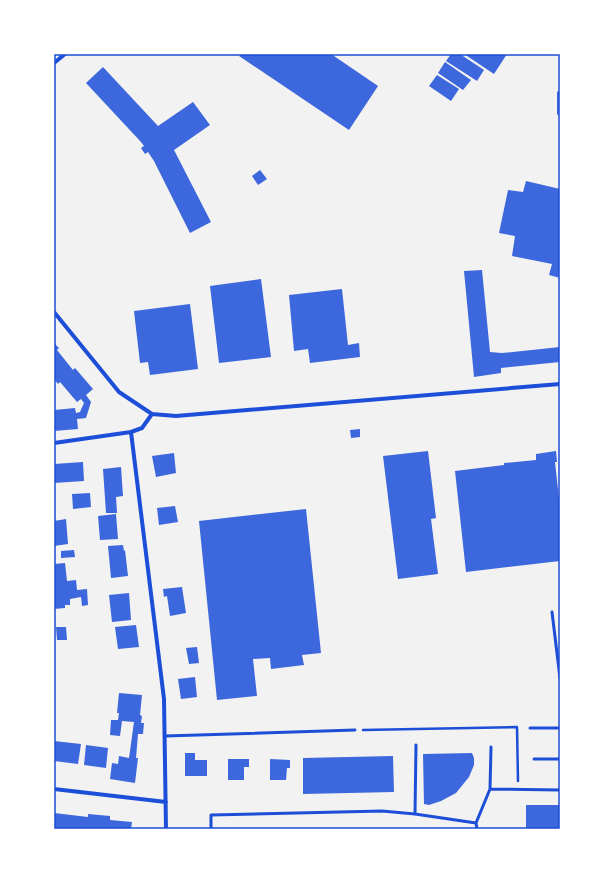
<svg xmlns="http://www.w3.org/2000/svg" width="614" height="883" viewBox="0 0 614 883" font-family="'Noto Sans',sans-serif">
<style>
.building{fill:#3d67dc}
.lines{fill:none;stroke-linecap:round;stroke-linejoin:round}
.path{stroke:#1d4ed8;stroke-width:2.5}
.service{stroke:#1d4ed8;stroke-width:3}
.minor{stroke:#1d4ed8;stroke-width:4}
.neatline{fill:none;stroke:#1d4ed8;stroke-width:1.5}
</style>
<rect width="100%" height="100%" fill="#f2f2f2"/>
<path class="building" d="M241 54H331L378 86 349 130 239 56Z
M451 54H460L484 70 477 81 446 61Z
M464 54H507L494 74Z
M445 62 471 80 463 90 438 73Z
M103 67 158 126 193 102 210 125 174 150 211 222 190 233 154 161 148 152 145 154 141 148 144 146 141 142 86 83Z
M437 75 459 89 451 101 429 86Z
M560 90V117L557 114V92Z
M260 170 267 179 258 185 252 176Z
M526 181 560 189V278L549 275 552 264 512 256 515 236 499 233 508 190 523 192Z
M482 270 490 352 502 353 560 347V362L501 368V373L474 377 464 271Z
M261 279 271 357 219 363 210 286Z
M342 289 348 345 359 343 360 357 310 363 308 349 294 351 289 295Z
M190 304 198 369 150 375 148 362 140 363 134 311Z
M54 343 59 348 57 350 73 370 75 368 93 389 86 395 91 402 86 418 77 419 78 429 54 431V410L75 408 76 413 80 412 84 403 81 399 77 402 60 382 58 384 54 379Z
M360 429V437L351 438 350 430Z
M428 451 436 518 431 519 438 574 398 579 383 456Z
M556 451 557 462H555L560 508V561L466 572 455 471 504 465V463L536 460V454Z
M174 453 176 473 156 477 152 456Z
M83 462 84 481 54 483V464Z
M121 467 123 496 116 497 117 513H106L103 469Z
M90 493 91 507 73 509 72 494Z
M175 506 178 522 159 525 157 508Z
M306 509 321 653 302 655 304 665 271 669 270 658 253 659 257 696 217 700 199 521Z
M116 514 118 539 100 540 98 516Z
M66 519 68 544 54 546V521Z
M123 545 124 551 125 550 128 576 111 578 108 546Z
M74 550 75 557 61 558V551Z
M65 563 67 581 76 580 77 590 87 589 88 605 82 606 81 597 70 599V605H65V608L54 609V564Z
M182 587 186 613 170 616 167 596 164 597 163 589Z
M129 593 131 620 112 622 109 595Z
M136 625 139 647 118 649 115 627Z
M56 627H66L67 640H57Z
M197 647 199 663 189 664 186 648Z
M195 677 197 697 181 699 178 679Z
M119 693 142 695 140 715 142 716 141 723H144L143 734H138L136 758H138L135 783 110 779 112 763 118 764 119 756 129 758 134 722 122 721 120 736 110 735 111 720H118L119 713H117Z
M54 741 81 744 78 764 54 761Z
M86 745 108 748 106 768 84 765Z
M185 753H195V760H207V776H185Z
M472 753 474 758V765L469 777 456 793 441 801 429 805 424 804 423 754Z
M393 756 394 792 303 794V758Z
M228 759H249V767H244V780H228Z
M270 759 290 760V768H287L286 780H270Z
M526 805H560V829H526Z
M54 813 88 817V814L110 816V820L132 822 131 829H54Z"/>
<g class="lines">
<path class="path" d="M363 730 517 727 518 781"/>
<path class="service" d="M552 612 560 678
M530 728H560
M165 736 355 730
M534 759H560
M490 789 491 747
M415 814 416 745
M476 823 490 789 560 790
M211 829V815L382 811 415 814 476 823 477 829"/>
<path class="minor" d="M54 63 65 54
M54 312 119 392 152 414 176 416 560 384
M131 432 164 699 166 829
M54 443 131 432 142 428 152 414
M54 789 166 802"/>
</g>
<rect width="614" height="883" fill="none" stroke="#ffffff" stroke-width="110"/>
<rect x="55" y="55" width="504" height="773" class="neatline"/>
</svg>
